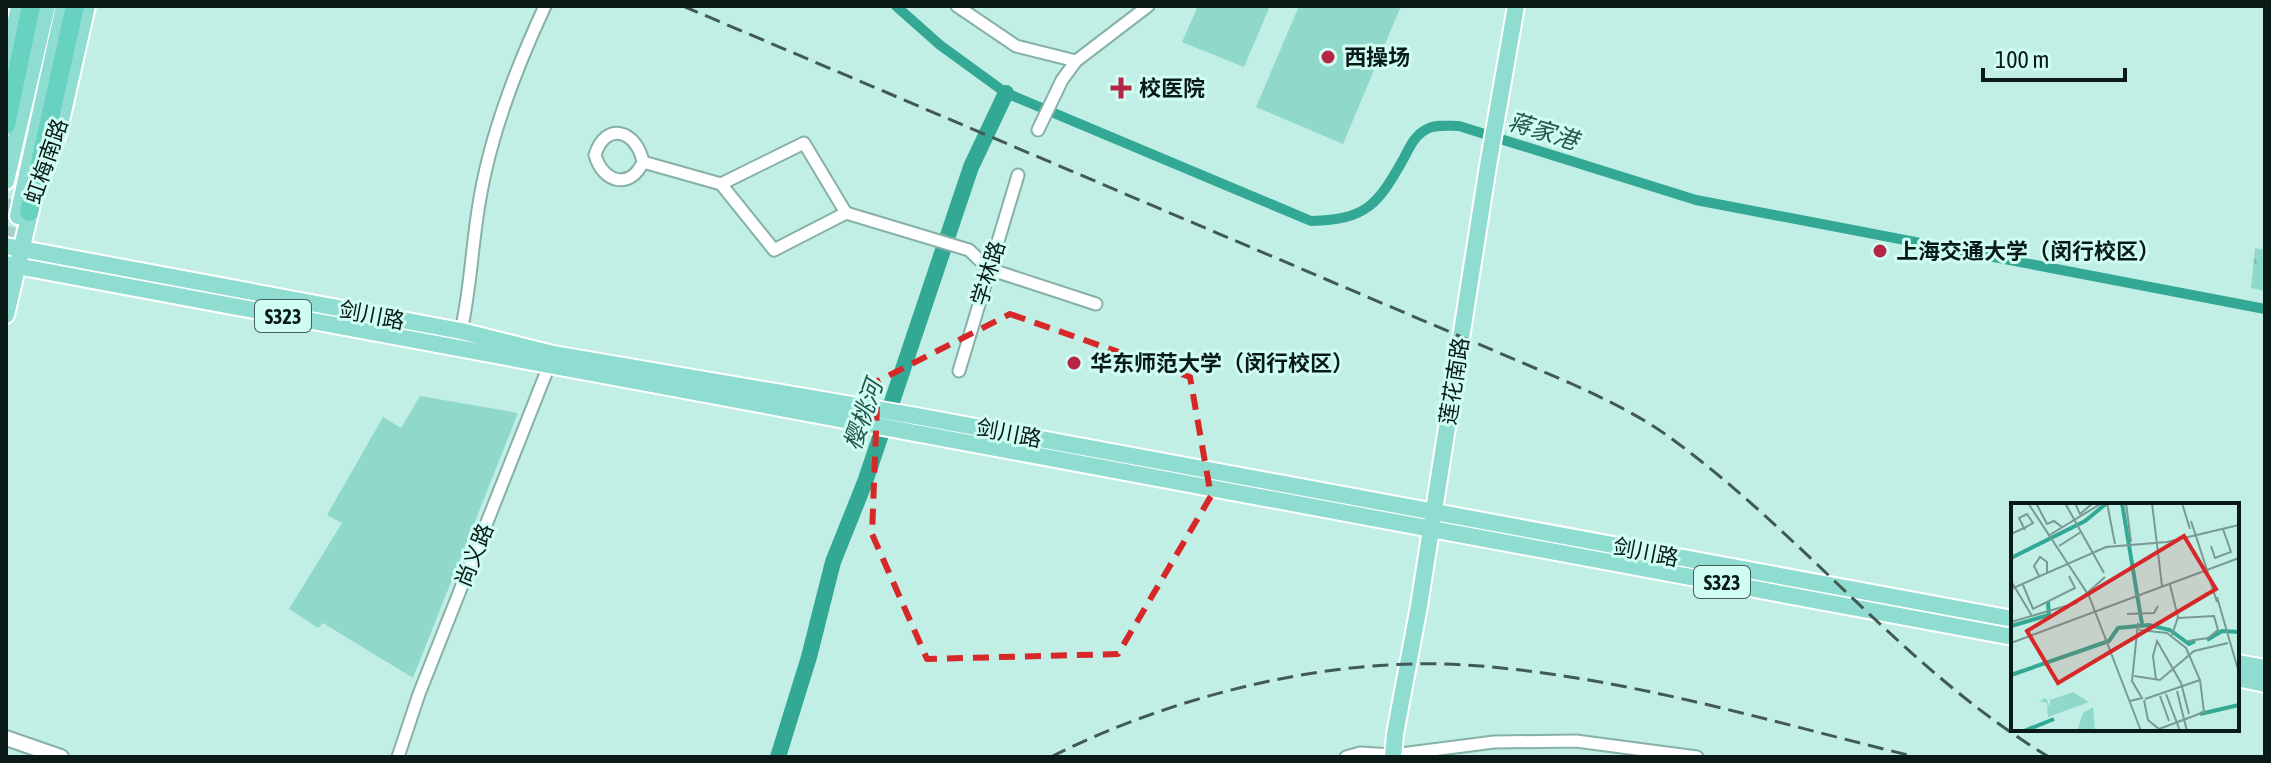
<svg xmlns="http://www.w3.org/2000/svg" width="2271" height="763" viewBox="0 0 2271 763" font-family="'Asap Condensed','Noto Sans SC',sans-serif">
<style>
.forest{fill:url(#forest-crowns)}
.park{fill:#90d9ca}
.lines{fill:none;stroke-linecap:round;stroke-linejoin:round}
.canal{stroke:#33a895;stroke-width:10}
.river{stroke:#33a895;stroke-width:16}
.trunk-tunnel{stroke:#a6cfc6;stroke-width:18;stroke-dasharray:18 9;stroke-linecap:butt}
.minor-casing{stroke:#86b1a8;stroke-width:15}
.tertiary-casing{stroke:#86b1a8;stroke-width:18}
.primary-casing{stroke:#fff;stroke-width:20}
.trunk-casing{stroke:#fff;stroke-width:22}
.minor{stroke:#fff;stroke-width:11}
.tertiary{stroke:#fff;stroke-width:14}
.primary{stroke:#8eddd0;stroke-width:16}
.trunk{stroke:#68d2c0;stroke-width:18}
.rail{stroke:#415a54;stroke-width:3;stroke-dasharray:16 8;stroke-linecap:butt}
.marked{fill:none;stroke:#d62828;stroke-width:6;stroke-dasharray:16 10;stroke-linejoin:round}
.poi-dot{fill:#b72545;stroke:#cffdf2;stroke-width:3}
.labels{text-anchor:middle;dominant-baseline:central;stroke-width:6;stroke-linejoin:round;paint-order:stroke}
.shield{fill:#cffdf2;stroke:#455f59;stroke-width:2}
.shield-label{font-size:20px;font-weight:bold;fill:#0a1b17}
.poi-label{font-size:22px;font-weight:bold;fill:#0a1b17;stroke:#cffdf2;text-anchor:start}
.street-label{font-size:22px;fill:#0a1b17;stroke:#cffdf2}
.water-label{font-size:24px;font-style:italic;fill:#25554c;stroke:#cffdf2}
.inset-river{fill:none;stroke:#33a895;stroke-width:4}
.inset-road{fill:none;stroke:#789a93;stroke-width:2}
.view{fill:#d62828;fill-opacity:0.15;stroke:#d62828;stroke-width:4}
.inset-edge{fill:none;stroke:#0a1b17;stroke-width:4}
</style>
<defs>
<pattern id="forest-crowns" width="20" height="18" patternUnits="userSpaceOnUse" patternTransform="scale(2)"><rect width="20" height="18" fill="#90d9ca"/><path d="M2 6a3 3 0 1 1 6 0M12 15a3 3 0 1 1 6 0" fill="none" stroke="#7bbaad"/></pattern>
</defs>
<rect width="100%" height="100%" fill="#c2efe5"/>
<path class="forest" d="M2255 248 2265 250V291L2251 288Z"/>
<path class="park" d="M1198 6H1270L1244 67 1182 42Z
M1299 6H1401L1343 144 1256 107Z
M420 396 518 413 413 678 323 623 318 628 289 609 342 523 327 515 383 417 401 428Z"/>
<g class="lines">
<path class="canal" d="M896 6 940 45 1006 93 1311 221C1367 220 1378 204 1404 158 1410 146 1415 135 1427 129 1436 124 1449 126 1459 126L1696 200 2265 309"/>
<path class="river" d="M778 757 809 657 833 562 865 482 971 167 1006 93"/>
<path class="trunk-tunnel" d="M6 244 17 196"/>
<g class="minor-casing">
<path id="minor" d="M957 6 1016 46 1076 61
M1038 130 1062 80 1076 61 1148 6
M643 162C630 190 603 183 595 155 606 120 637 131 643 162L721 184 774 250 846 213
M721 184 804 143 846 213 969 250 989 269 1096 304
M461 331C471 287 472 242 480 198 491 133 517 66 545 6
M959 371 1018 175
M398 757 419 694 552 358
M1346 757 1360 753 1393 755 1494 742 1576 741 1697 757"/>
</g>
<g class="tertiary-casing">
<path id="tertiary" d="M6 738 61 757"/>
</g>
<g class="primary-casing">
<path id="primary" d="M6 70 19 6
M44 171 58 134 87 6
M6 181 47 6
M18 216 64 6
M6 246 461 331 553 354 916 416 2013 619
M6 264 2013 637
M6 315 33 200
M2237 663 2265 668
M2237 678 2265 684
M1393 757 1395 734 1419 606 1488 166 1516 6"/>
</g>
<g class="trunk-casing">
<path id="trunk" d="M6 125 31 6
M29 212 75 6"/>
</g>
<use href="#minor" class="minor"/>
<use href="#tertiary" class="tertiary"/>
<use href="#primary" class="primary"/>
<use href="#trunk" class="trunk"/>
<path class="rail" d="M683 6 1570 383C1605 399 1641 416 1672 439 1805 536 1906 671 2049 757
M1051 757C1171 696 1331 656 1466 665 1619 675 1768 721 1916 757"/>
</g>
<path class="marked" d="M1010 314 1190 377 1211 496 1118 654 927 659 872 534 878 381Z"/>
<g class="poi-dot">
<circle cx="1328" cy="57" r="8"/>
<path d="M1117 76h8v8h8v8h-8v8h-8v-8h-8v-8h8z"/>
<circle cx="1880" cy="251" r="8"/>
<circle cx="1074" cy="363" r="8"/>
</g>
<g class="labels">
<g class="shield">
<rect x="255" y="300" width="56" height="32" rx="6"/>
<rect x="1694" y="566" width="56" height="32" rx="6"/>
</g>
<g class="shield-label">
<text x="283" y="316">S323</text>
<text x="1722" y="582">S323</text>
</g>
<g class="poi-label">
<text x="1344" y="57">西操场</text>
<text x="1139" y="88">校医院</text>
<text x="1896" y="251">上海交通大学（闵行校区）</text>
<text x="1090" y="363">华东师范大学（闵行校区）</text>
</g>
<g class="street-label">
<text transform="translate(46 161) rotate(-71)">虹梅南路</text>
<text transform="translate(988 273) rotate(-73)">学林路</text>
<text transform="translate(372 315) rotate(11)">剑川路</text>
<text transform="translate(1454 381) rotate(-81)">莲花南路</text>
<text transform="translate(1009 433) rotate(11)">剑川路</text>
<text transform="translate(1646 552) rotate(11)">剑川路</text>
<text transform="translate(474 555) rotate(-68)">尚义路</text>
</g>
<g class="water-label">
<text transform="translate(1543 131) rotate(17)">蒋家港</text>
<text transform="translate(863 415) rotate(-71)">樱桃河</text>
</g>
</g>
<g transform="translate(2011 503)">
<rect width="228" height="228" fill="#c2efe5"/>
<path d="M62 189 78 199 37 214 36 200 28 198 35 195 39 204V197ZM82 204 84 228H66L72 210Z" fill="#90d9ca"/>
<path class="inset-river" d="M111 0 131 121M0 55 74 18 96 0M0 123 38 112 37 99M196 137 211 128 228 129M0 172 98 138 107 125 138 122 159 127 178 141 184 138M189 211 228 202M13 228 43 216"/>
<path class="inset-road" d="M17 0 78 93 130 228M25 0 36 21 43 18 51 24M54 0 93 70M64 0 69 11 82 0M96 0 104 41M115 0 120 39M141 0 151 83M171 0 179 26M180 18 197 70M0 31 13 25 22 20 16 11 8 15 14 27M37 33 91 0M48 43 70 29M200 43 204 55 220 49 212 26M197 71 206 99M28 73 23 63 29 54 36 59V69M0 78 21 113M12 82 22 106 64 85 58 73M159 82 167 114 161 132M0 86 95 44 156 39 228 22M206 94 228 170M116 111 143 110 147 103M167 115 203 113 207 127 197 135 177 138M0 119 65 100 94 74M128 127 156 130 175 145 189 177 193 209 148 226 137 217 133 197M0 140 228 55M123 173 149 177 183 148 217 140M145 177 142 153 146 138 170 180 178 211M166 188 176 228M155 191 169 228M149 193 158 218M134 196 189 177M119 198 131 195 121 178 127 120"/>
<path class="view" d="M173 33 205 86 47 180 16 128Z"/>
<rect width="228" height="228" class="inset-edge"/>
</g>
<rect width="2271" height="763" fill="none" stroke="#0a1b17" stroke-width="16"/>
<path d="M1983 68v12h142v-12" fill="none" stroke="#0a1b17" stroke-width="4"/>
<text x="1995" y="68" font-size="24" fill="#0a1b17" stroke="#cffdf2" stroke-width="6" paint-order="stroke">100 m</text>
</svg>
